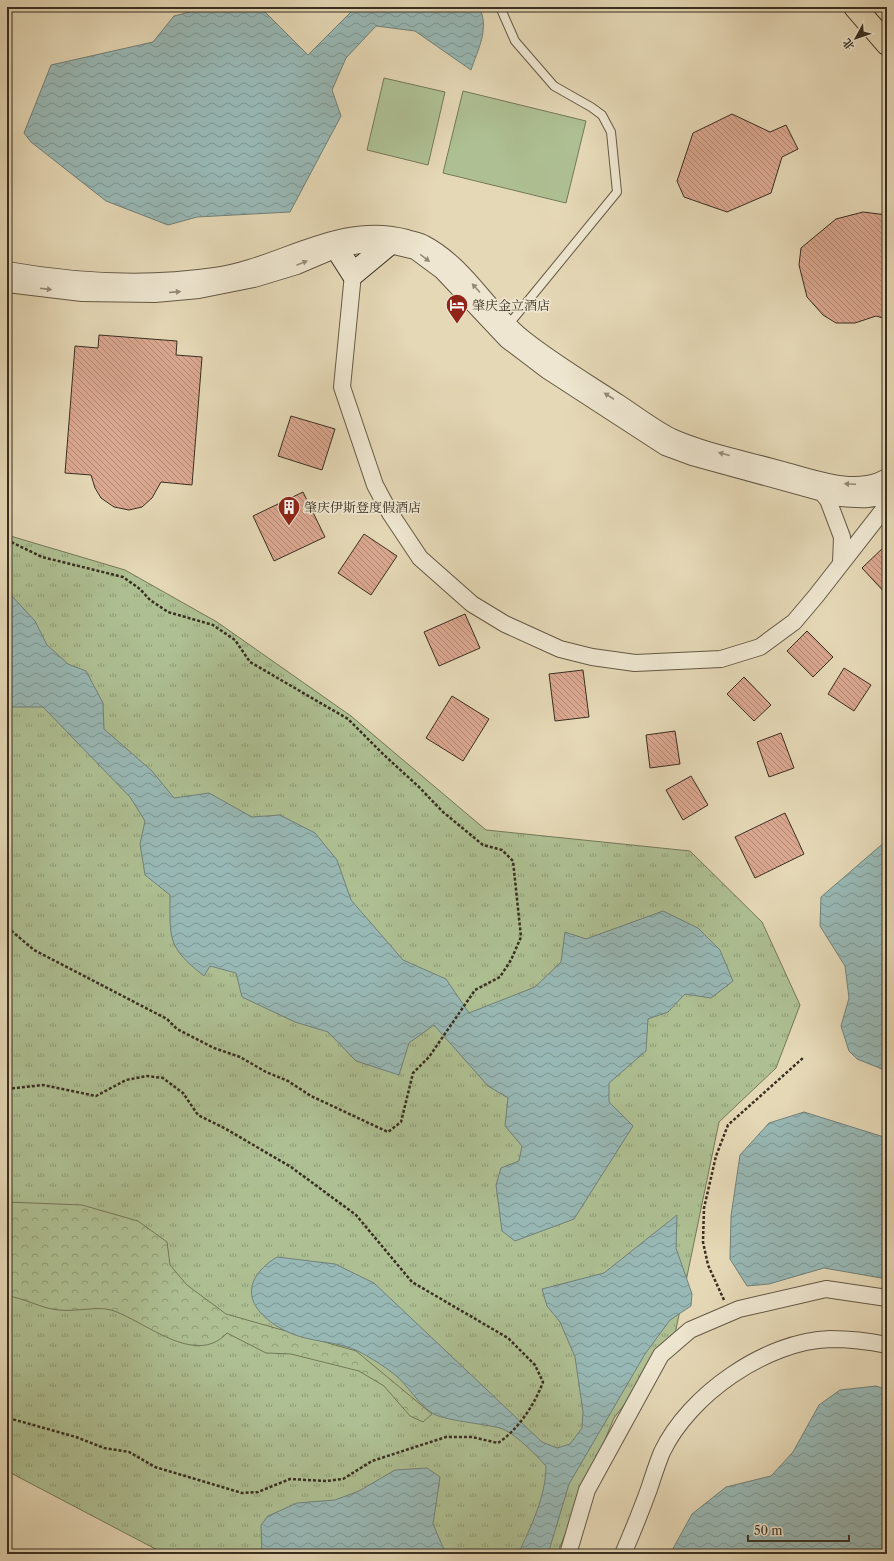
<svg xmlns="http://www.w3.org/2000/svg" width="894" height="1561" viewBox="0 0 894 1561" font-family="'Libre Caslon Text','Noto Serif SC',serif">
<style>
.grass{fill:url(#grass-tufts);stroke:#74785a}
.forest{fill:url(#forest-crowns);stroke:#74785a}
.park{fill:#aec093;stroke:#74785a}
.water{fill:url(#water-waves);stroke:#72817a}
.building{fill:url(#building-back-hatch);stroke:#392f21}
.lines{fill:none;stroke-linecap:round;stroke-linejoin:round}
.lane-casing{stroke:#645946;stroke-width:10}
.street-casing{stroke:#645946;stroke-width:18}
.secondary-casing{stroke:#392f21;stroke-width:24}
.primary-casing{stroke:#392f21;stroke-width:24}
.path{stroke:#392f21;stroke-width:2.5;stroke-dasharray:3 2;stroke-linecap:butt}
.lane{stroke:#eee6d0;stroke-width:8}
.street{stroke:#eee6d0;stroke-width:16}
.secondary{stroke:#eee6d0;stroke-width:22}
.primary{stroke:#e5d8b6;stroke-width:22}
.oneway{fill:#948a78}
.labels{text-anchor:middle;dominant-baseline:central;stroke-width:3.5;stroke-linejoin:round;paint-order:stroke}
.poi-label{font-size:13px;fill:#392f21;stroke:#eee6d0;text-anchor:start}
</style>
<defs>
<pattern id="grass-tufts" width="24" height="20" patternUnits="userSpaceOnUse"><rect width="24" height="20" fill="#aec093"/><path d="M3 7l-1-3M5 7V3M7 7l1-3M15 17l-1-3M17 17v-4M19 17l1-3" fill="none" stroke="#8f9c78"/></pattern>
<pattern id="forest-crowns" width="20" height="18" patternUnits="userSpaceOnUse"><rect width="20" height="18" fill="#aec093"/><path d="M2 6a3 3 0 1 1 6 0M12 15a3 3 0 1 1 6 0" fill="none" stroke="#8f9c78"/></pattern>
<pattern id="water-waves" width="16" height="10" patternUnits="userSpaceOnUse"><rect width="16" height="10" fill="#98b8b5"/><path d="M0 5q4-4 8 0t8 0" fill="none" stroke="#7d9693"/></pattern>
<pattern id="building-back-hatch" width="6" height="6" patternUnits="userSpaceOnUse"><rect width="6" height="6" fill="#daa790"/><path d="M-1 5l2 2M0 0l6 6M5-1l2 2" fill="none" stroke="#b28875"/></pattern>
</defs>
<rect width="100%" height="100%" fill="#e5d8b6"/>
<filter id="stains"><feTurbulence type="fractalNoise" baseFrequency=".005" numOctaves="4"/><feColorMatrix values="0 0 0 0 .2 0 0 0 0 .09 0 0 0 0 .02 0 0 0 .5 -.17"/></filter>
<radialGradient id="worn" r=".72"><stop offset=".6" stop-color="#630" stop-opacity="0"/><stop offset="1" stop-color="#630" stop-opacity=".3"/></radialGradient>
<path class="grass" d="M7 535 125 570 217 622 351 716 486 830 690 851 762 922 800 1005 776 1068 719 1122 674 1339 614 1418 557 1554H165L7 1471Z"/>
<path class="forest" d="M7 1202 82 1205 138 1221 167 1242 170 1265 187 1285 226 1314 356 1351 432 1414 423 1422 410 1416 384 1386 359 1371 291 1354 266 1353 227 1333C195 1368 144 1320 111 1310 99 1306 74 1312 59 1310 42 1309 25 1298 7 1296Z"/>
<path class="park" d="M384 78 445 92 428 165 367 150Z
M463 91 586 121 566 203 443 173Z"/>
<path class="water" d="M209 7H240L265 12 308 55 356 7H479C490 28 478 49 471 70L415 31 376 26 346 58 332 90 341 116 290 212 197 217 168 225 106 201 31 142 24 133 51 65 153 42 174 16Z
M7 594 11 595 35 621 47 645 68 664 86 671 103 703 104 729 152 771 174 798 209 793 252 817 280 815 315 833 337 860 351 900 403 960 446 979 469 1013 535 987 561 962 565 932 586 939 663 911 698 928 720 950 733 981 711 998 685 994 668 1012 648 1019 646 1051 609 1083V1102L633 1126 574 1219 515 1241 502 1231 496 1185 501 1168 519 1161 522 1146 505 1126 508 1098 488 1086 434 1025 409 1043 399 1075 356 1061 328 1032 295 1022 242 997 236 973 210 966 204 976C167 947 170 939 170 895L145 875 140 844 145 821 130 797 43 707H7Z
M887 840V1071L857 1059 849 1051 841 1026 849 998 845 966 820 926 821 897Z
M804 1112 887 1138V1279L824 1268 769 1284 747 1286 730 1259 731 1216 740 1155 769 1123Z
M677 1215 676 1248 692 1294 691 1306 670 1320 645 1354 569 1484 548 1554H518C531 1527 546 1496 546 1466 536 1455 514 1432 500 1428 485 1424 441 1420 432 1413 417 1403 408 1385 394 1374 383 1365 369 1357 358 1351 337 1341 310 1342 290 1333 250 1315 234 1284 277 1257L335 1264 374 1283 542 1442 557 1448 570 1444 582 1428 583 1412 575 1357 560 1322 547 1306 542 1289 604 1273Z
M876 1386 887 1390V1554H670L692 1514 726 1487 771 1476 793 1452 819 1405 840 1390Z
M427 1468 440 1477 433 1524 445 1552 449 1554H262L261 1525 268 1516 297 1503 335 1500 359 1491 395 1470Z"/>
<path class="building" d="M732 114 770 132 786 125 798 149 782 157 771 193 727 212 684 197 677 181 693 133Z
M863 212 887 215V319L876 316 855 323H836L823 315 807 297 799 265 801 248 836 219Z
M99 335 177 341 176 355 202 357 192 485 161 482 152 498 142 507 129 510 114 507 101 498 95 488 91 475 65 473 75 346 98 348Z
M291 416 335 429 322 470 278 456Z
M303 492 325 537 274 561 253 516Z
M364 534 397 556 371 595 338 573Z
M887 544V595L862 568Z
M465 614 480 648 439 666 424 632Z
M807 631 833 657 813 677 787 651Z
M844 668 871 685 854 711 828 694Z
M583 670 589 717 555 721 549 674Z
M744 677 771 705 754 721 727 694Z
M452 696 489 719 463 761 426 738Z
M675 731 680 764 650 768 646 735Z
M781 733 794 768 769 777 757 742Z
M691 776 708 805 683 820 666 790Z
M785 813 804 854 755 878 735 837Z"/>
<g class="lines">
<g class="lane-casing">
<path id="lane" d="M500 7 515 41 554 86 591 107 602 115 611 132 617 192 509 324"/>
</g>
<g class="street-casing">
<path id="street" d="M7 270C75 282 146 286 215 276 280 267 341 219 407 238 413 240 420 241 425 244 466 266 487 309 523 338 553 362 587 382 619 403 636 414 654 428 672 437 706 452 744 459 779 469 799 474 830 485 850 485 864 485 875 484 887 477
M353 274 342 387 375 485 390 513 420 558 472 604 505 624 560 649 592 657 635 663 721 659 760 647 794 622 816 596 887 505
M7 284 82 293 155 294 199 290 254 279 297 266 337 249 377 242 415 251 442 271 507 340 548 371 665 447 692 457 841 498C856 499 874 502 887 493
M822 493 828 500 842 537 841 563
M568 1554 587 1490 661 1355 690 1330 739 1309 826 1289 887 1298
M623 1554C632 1533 641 1511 649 1489 653 1477 657 1464 662 1452 689 1395 766 1341 830 1339 849 1339 868 1341 887 1345"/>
</g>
<g class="secondary-casing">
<path id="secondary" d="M337 249 353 274 388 245"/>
</g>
<g class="primary-casing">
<path id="primary" d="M855 7 887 44"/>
</g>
<path class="path" d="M7 540 42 557 123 577 140 589 150 600 168 612 213 625 235 640 250 662 348 719 384 755 419 787 443 812 483 845 502 850 513 861 521 937 511 960 500 977 475 990 429 1057 413 1073 401 1122 388 1132 311 1096 288 1081 266 1072 240 1057 214 1048 177 1029 167 1019 34 950 7 927
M7 1089 43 1085 96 1096 126 1080 147 1076 163 1078 183 1093 198 1115 226 1129 291 1167 356 1215 412 1282 508 1338 535 1365 543 1382C535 1404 518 1430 498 1443L472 1437H446L372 1461 343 1479 326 1481 290 1479 258 1492 242 1493 155 1467 129 1452 104 1448 76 1437 12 1419 7 1415
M724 1300 708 1265 703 1242 704 1208 716 1156 728 1125 804 1057"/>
<use href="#lane" class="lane"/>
<use href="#street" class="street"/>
<use href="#secondary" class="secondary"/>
<use href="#primary" class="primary"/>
</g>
<defs><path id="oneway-solid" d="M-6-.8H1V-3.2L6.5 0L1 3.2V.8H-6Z"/></defs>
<g class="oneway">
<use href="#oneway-solid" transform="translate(425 258) rotate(37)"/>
<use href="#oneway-solid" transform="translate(302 263) rotate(-22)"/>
<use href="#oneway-solid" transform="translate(476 288) rotate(-132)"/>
<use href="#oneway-solid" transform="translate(46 289) rotate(7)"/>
<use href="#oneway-solid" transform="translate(175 292) rotate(-5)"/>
<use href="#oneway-solid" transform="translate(609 396) rotate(-147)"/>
<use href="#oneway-solid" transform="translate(724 454) rotate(-165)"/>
<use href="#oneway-solid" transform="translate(850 484) rotate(-178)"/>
</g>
<defs>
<g id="hotel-pin" transform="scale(1.15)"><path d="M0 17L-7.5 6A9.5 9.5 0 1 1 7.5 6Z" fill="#8f2418" stroke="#eee6d0"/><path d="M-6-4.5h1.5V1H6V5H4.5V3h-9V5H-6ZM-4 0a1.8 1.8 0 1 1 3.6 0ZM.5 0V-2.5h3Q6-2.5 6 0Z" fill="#fff"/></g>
<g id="building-pin" transform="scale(1.15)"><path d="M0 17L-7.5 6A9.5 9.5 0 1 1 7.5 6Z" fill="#8f2418" stroke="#eee6d0"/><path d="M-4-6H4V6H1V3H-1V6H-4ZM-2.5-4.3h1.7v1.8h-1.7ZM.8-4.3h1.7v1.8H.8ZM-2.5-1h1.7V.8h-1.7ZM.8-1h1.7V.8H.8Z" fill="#fff"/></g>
</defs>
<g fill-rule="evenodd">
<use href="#hotel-pin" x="457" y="305"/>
<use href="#building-pin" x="289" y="507"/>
</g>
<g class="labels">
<g class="poi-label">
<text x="472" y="305">肇庆金立酒店</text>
<text x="304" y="507">肇庆伊斯登度假酒店</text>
</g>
</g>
<rect width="894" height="1561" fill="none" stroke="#e5d8b6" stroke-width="24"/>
<rect x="8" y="8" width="878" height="1545" fill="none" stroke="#392f21" stroke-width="2"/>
<rect x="12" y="12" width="870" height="1537" fill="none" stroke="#392f21"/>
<g transform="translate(856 38) rotate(230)" stroke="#eee6d0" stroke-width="3" paint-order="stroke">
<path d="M0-3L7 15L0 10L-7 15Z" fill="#392f21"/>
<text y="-6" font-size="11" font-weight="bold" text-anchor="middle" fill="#392f21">北</text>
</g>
<path d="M748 1535v6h101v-6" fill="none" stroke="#392f21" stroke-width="2"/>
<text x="754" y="1535" font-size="12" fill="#392f21" stroke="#eee6d0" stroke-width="3" paint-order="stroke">50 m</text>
<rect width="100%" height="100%" filter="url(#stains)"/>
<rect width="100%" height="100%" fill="url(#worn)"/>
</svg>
